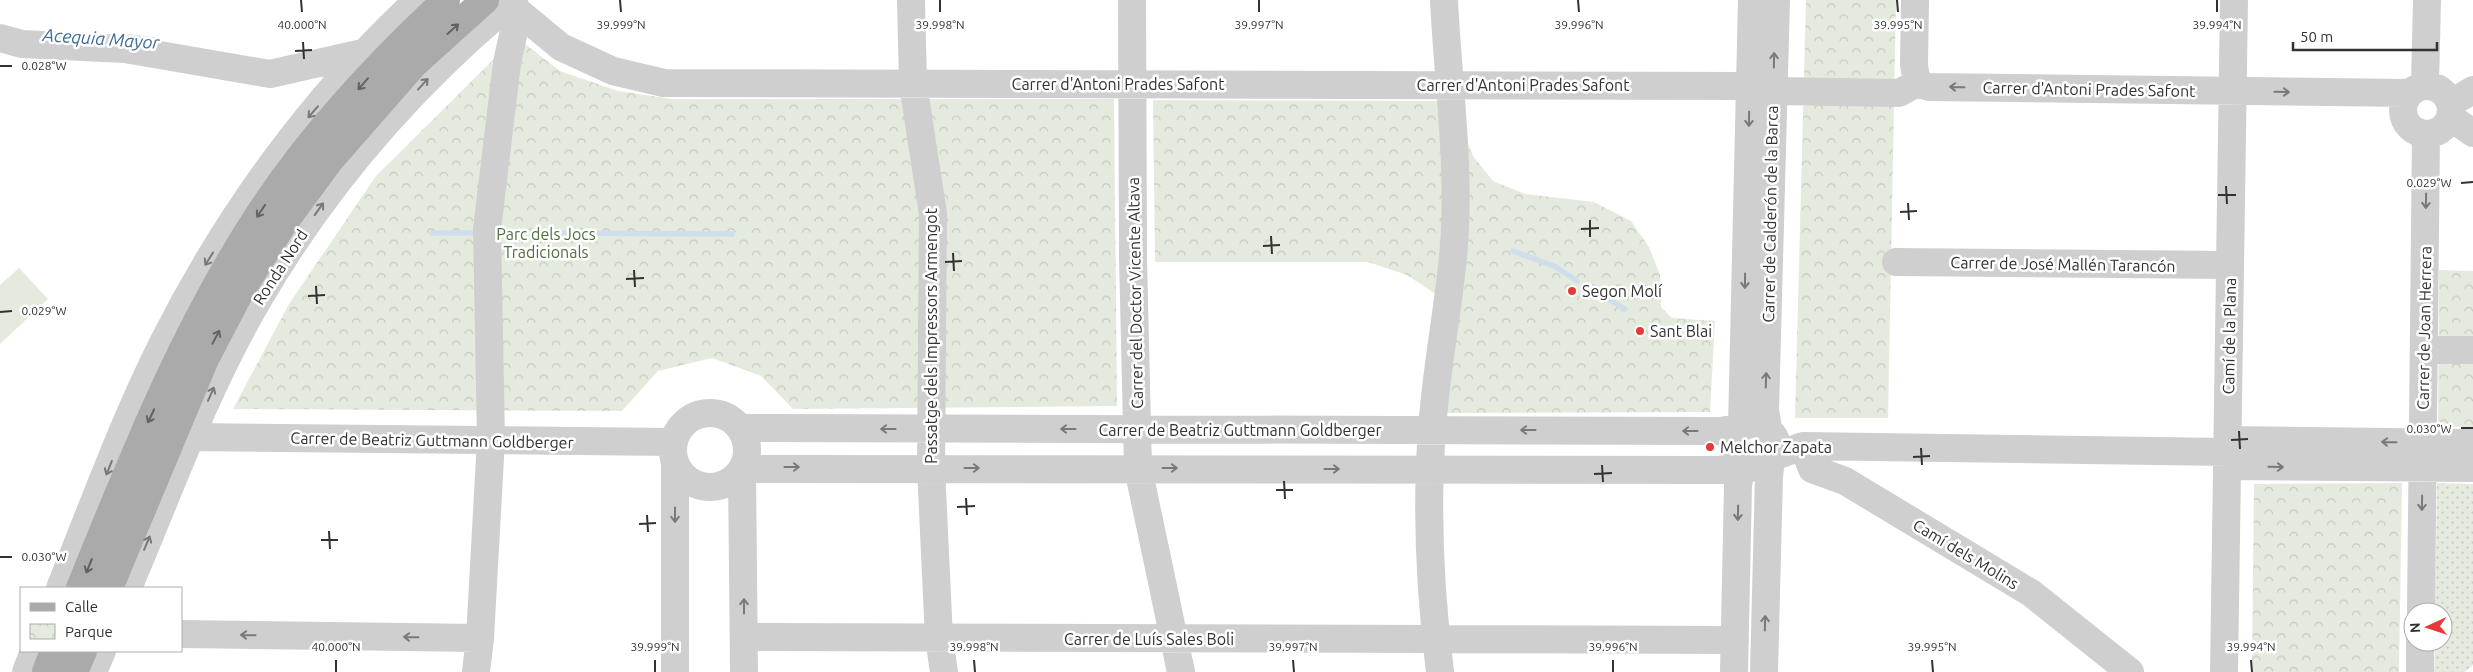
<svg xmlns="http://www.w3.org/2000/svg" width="2473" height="672" viewBox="0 0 2473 672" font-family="Ubuntu,sans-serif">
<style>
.park{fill:url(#park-crowns)}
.garden{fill:url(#garden-dots)}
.pitch{fill:#e4ebde}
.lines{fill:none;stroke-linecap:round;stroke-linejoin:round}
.stream{stroke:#cedeed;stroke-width:5.5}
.minor{stroke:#cfcfcf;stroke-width:28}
.major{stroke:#aaa;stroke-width:28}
.oneway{stroke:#626262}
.oneway2{stroke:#797979}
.ticks{fill:none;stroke:#323232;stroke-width:2}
.poi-dot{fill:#e53a38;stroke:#fff;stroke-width:2}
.labels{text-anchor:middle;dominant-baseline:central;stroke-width:5;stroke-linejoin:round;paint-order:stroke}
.street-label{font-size:16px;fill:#323232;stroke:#fff}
.park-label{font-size:16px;fill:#516f3f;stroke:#fff}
.poi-label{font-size:16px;fill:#323232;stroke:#fff;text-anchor:start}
.water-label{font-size:18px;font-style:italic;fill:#3f6c95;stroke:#fff}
.ticks-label{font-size:12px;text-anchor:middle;fill:#323232;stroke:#fff;stroke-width:5;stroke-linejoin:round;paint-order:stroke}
</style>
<defs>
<pattern id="park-crowns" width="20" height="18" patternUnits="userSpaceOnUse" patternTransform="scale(1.25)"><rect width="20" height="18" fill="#e4ebde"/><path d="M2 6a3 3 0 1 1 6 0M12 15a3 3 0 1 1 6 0" fill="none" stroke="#c4cabf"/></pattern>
<pattern id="garden-dots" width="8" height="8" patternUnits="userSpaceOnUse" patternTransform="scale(1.25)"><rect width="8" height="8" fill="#e4ebde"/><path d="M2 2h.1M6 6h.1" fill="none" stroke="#c4cabf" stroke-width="1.8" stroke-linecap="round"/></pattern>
</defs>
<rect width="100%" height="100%" fill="#fff"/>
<path class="park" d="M1806 0H1896L1888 418H1795Z
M516 37 560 71 618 91 672 99H1114L1117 406 793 409 761 376 712 358 658 371 622 411 233 409 289 304 376 176Z
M1153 100 1458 101 1460 125 1473 156 1493 181 1525 194 1594 202 1631 221 1649 247 1660 275 1661 307 1672 318 1715 321 1710 412 1427 413 1440 297 1407 275 1368 262H1155Z
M2439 270 2473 271V427H2438Z
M2402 483 2399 672H2252L2254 484Z"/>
<path class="garden" d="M2437 483 2473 484V665L2465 672H2434L2435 642H2443V612H2435Z"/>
<path class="pitch" d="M19 268 48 299 0 344V285Z"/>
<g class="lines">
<path class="stream" d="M129 37 154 40
M432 233H480
M494 233 732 234
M1513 251 1554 266 1577 281
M1590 288 1625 309"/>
<path class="minor" d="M911 0 913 84 933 214 931 468 939 638 944 672
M1132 0 1133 258 1138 468 1181 672
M1915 0 1914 65 1917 83
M509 4 561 47 613 71 664 83 1750 86
M0 38 22 44 125 49 270 74 367 52
M2425 85 2427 0
M2403 110a24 24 0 1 1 48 0a24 24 0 1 1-48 0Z
M1773 91 1899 93 1917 83 1929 87 2408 93
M2451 103 2473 90
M2450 117 2473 133
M1896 262 2230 265
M2424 350H2473
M673 450a37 37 0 1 1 74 0a37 37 0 1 1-74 0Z
M1742 426 1752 0
M742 428 1719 431 1739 428 1755 423C1773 430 1783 441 1771 460L1758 468 1740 463C1731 450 1730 442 1739 428
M1768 428 1765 410 1776 0
M191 437 672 442
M2228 440 2473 443
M1803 446 1812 469 1845 481 2031 593 2130 672
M1773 457 1803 446 2228 452
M2227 466 2473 468
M743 469 1721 470 1740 463
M742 471 744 672
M60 588C93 506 124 420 164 341 228 214 314 96 418 0
M128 588C169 492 205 390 258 300 324 186 413 84 514 0
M2421 612 2426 135
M181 634 480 638
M744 637 1735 640
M26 672 34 651
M93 672 102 651
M476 672 480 638 491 440 487 229 507 63 518 12
M675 672V466
M1440 672C1430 592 1426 510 1432 430 1436 368 1449 307 1454 246 1460 164 1448 82 1444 0
M1734 672 1738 485 1742 465
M1764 672 1769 476 1771 460
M2224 672 2234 0
M2420 672V642"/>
<path class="major" d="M80 588C132 460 183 330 260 213 311 135 377 64 446 0
M109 588 205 359 240 292 283 224 330 160 414 64 485 0
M46 672 54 651
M74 672 83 651"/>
</g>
<defs><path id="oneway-shaft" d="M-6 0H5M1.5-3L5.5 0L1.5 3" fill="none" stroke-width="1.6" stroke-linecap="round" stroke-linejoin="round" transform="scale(1.25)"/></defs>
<g class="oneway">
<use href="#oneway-shaft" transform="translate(453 29) rotate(-42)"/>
<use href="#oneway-shaft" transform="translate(363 84) rotate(131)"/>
<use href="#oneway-shaft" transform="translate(261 211) rotate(124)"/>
<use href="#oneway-shaft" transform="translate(216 337) rotate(-62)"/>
<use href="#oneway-shaft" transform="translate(151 416) rotate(115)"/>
<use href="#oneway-shaft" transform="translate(89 566) rotate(112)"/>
</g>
<g class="oneway2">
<use href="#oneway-shaft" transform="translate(1774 60) rotate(-89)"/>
<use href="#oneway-shaft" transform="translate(423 84) rotate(-48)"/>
<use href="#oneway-shaft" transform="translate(1957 87) rotate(-179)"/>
<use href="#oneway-shaft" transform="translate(2282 92) rotate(1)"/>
<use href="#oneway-shaft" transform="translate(313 112) rotate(131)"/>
<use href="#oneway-shaft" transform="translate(1749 119) rotate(91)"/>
<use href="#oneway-shaft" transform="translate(2426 201) rotate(91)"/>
<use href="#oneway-shaft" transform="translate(319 209) rotate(-55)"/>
<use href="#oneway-shaft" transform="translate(209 259) rotate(122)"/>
<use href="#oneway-shaft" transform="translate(1745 281) rotate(91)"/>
<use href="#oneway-shaft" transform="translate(1766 380) rotate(-88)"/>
<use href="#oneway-shaft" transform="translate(211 394) rotate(-66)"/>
<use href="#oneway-shaft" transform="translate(888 429) rotate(-180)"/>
<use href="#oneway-shaft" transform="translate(1068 429) rotate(-180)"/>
<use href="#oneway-shaft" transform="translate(1528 430) rotate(-180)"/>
<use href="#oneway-shaft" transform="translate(1690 431) rotate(-180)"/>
<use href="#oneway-shaft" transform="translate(2389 442) rotate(-179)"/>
<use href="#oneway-shaft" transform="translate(792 467)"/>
<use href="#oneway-shaft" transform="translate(2276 467) rotate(1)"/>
<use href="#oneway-shaft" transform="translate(109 468) rotate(112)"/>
<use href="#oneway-shaft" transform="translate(972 468)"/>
<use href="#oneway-shaft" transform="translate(1170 468)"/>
<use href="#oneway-shaft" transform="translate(1332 469)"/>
<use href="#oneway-shaft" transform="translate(2422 503) rotate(91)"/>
<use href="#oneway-shaft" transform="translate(1738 513) rotate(91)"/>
<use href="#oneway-shaft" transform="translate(675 515) rotate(90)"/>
<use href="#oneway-shaft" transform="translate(147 543) rotate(-67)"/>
<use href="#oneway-shaft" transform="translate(744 606) rotate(-90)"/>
<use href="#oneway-shaft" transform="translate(1765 623) rotate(-89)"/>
<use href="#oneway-shaft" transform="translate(248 635) rotate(-179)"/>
<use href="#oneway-shaft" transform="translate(411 637) rotate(-179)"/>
</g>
<path class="ticks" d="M301 0 302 12M620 0 621 12M940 0V12M1259 0V12M1578 0 1579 12M1897 0 1898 12M2217 0V12M303 42 304 59M295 51 312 50M0 66H12M2461 183 2473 182M2226 186 2227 204M2218 195H2236M1908 203 1909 220M1900 212 1917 211M1590 220V237M1581 229 1599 228M1271 236 1272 254M1263 246 1280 245M953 253 954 271M945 262 962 261M634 270 635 287M626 279 644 278M316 286 317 304M308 296 325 295M0 312 12 311M2461 428H2473M2239 431 2240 449M2231 440 2248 439M1921 448 1922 465M1913 457 1930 456M1602 465 1603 482M1594 474 1612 473M1284 481 1285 499M1276 490H1293M966 498 967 515M957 507 975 506M647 515 648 532M639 524 656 523M329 531 330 549M321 540H338M0 557H12M336 660V672M655 660V672M974 660 975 672M1293 660 1294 672M1613 660V672M1932 660 1933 672M2251 660 2252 672"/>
<g class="poi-dot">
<circle cx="1572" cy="291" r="5"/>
<circle cx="1640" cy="331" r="5"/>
<circle cx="1710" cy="447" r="5"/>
</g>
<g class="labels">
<g class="street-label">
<text x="1118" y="84">Carrer d'Antoni Prades Safont</text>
<text x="1523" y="85">Carrer d'Antoni Prades Safont</text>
<text transform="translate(2089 89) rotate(1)">Carrer d'Antoni Prades Safont</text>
<text transform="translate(1770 214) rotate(-89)">Carrer de Calderón de la Barca</text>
<text transform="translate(2063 264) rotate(1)">Carrer de José Mallén Tarancón</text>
<text transform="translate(280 267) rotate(-57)">Ronda Nord</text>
<text transform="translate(1135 293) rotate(-91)">Carrer del Doctor Vicente Altava</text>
<text transform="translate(2424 328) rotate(-89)">Carrer de Joan Herrera</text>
<text transform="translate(931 336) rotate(-90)">Passatge dels Impressors Armengot</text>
<text transform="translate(2229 336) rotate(-89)">Camí de la Plana</text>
<text x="1240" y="430">Carrer de Beatriz Guttmann Goldberger</text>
<text transform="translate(432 440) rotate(1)">Carrer de Beatriz Guttmann Goldberger</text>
<text transform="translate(1966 554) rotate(31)">Camí dels Molins</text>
<text x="1149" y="639">Carrer de Luís Sales Boli</text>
</g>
<g class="park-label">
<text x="546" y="234">Parc dels Jocs<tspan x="546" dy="18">Tradicionals</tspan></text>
</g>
<g class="poi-label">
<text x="1582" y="291">Segon Molí</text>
<text x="1650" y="331">Sant Blai</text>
<text x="1720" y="447">Melchor Zapata</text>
</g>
<g class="water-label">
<text transform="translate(101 38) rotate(4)">Acequia Mayor</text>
</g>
</g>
<g class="ticks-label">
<text x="302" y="29">40.000°N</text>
<text x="621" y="29">39.999°N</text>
<text x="940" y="29">39.998°N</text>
<text x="1259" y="29">39.997°N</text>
<text x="1579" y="29">39.996°N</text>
<text x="1898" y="29">39.995°N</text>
<text x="2217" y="29">39.994°N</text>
<text x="44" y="70">0.028°W</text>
<text x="2429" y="187">0.029°W</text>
<text x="44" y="315">0.029°W</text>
<text x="2429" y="433">0.030°W</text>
<text x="44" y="561">0.030°W</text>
<text x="336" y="651">40.000°N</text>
<text x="655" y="651">39.999°N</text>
<text x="974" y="651">39.998°N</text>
<text x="1293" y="651">39.997°N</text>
<text x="1613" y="651">39.996°N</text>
<text x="1932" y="651">39.995°N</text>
<text x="2251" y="651">39.994°N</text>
</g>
<rect x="20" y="587" width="162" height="65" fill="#ffffff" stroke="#adadad"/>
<rect x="30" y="603" width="25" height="8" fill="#aaaaaa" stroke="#adadad"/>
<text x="65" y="612" font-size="15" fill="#323232">Calle</text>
<rect x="30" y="624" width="25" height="15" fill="url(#park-crowns)" stroke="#adadad"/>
<text x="65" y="637" font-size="15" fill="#323232">Parque</text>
<g transform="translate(2428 627) rotate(267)"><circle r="24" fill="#ffffff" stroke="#adadad"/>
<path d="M0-4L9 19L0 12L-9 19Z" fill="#e53a38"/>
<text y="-8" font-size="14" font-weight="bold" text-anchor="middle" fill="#323232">N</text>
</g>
<path d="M2293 42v8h144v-8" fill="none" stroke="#323232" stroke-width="2.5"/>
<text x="2300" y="42" font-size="15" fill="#323232" stroke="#ffffff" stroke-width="4" paint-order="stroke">50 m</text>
</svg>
